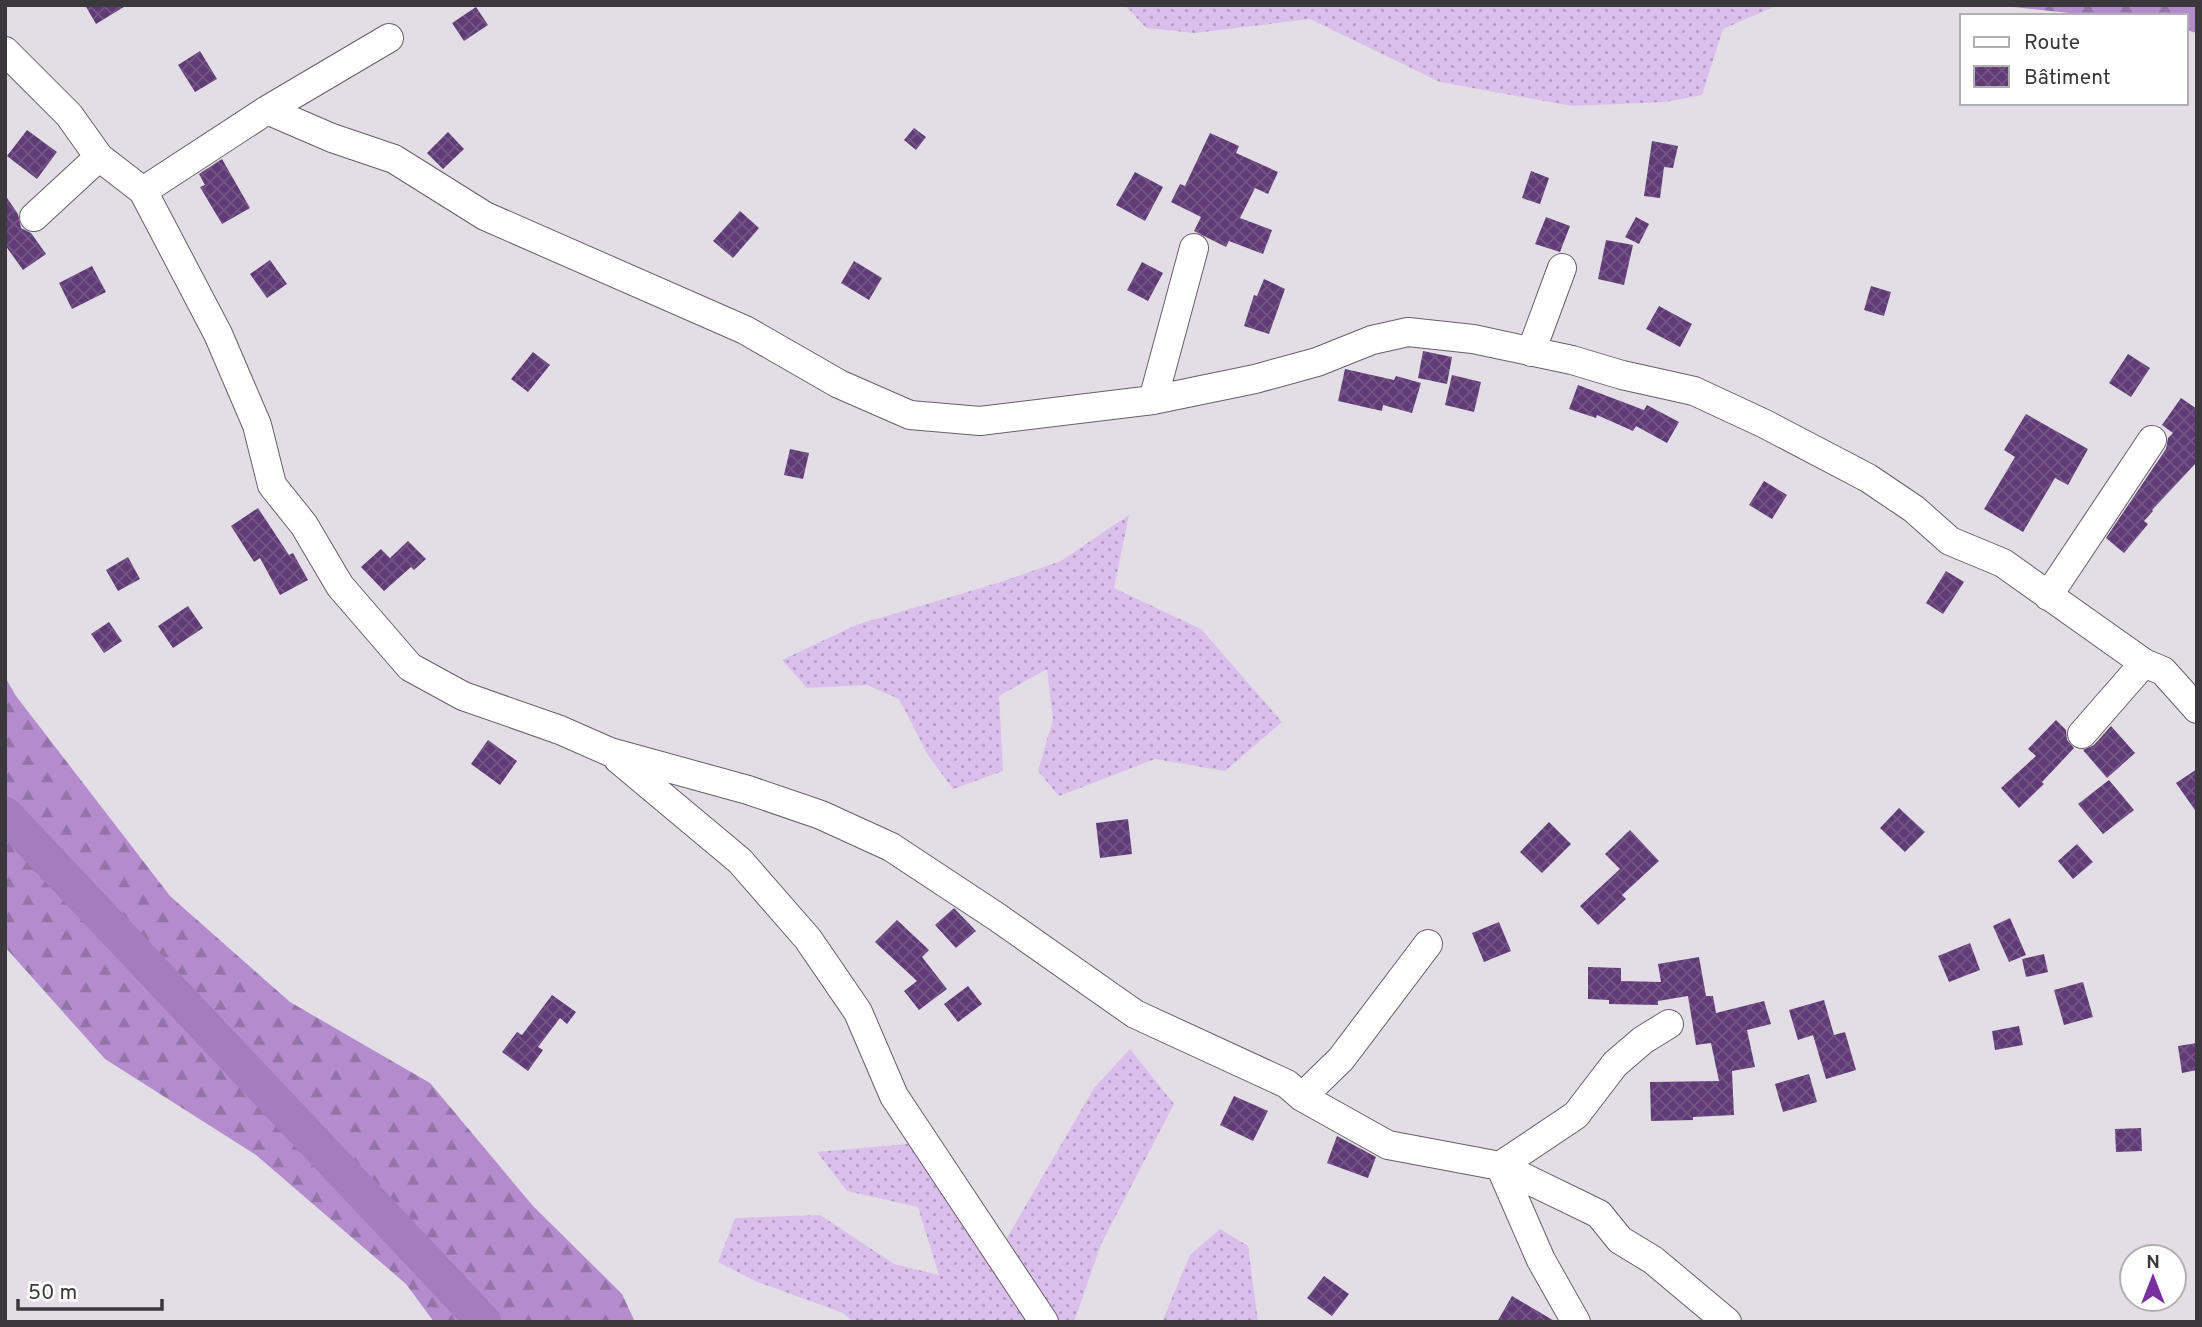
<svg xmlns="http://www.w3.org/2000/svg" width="2202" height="1327" viewBox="0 0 2202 1327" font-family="Overpass,sans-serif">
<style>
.grass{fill:url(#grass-dots)}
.forest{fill:url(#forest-firs)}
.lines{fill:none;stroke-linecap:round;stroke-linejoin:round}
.river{stroke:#a57dbe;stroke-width:35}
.building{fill:url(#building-cross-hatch)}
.minor-casing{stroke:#656068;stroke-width:30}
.minor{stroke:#fff;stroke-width:28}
</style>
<defs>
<pattern id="grass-dots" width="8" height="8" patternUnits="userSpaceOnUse" patternTransform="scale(1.75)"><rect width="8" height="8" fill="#dabfed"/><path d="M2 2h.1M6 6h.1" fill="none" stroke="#b29cc1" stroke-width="1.8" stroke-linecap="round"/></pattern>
<pattern id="forest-firs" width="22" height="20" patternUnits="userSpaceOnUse" patternTransform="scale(1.75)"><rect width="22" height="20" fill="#b48cce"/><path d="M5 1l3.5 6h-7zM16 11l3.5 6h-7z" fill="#9373a8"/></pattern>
<pattern id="building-cross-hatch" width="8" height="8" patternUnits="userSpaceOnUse" patternTransform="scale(1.75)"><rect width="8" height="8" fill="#603b76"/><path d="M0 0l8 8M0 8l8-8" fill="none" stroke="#745686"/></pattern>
</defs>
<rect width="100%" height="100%" fill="#e3dde6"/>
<path class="grass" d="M1125 5H1778L1723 29 1702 95 1665 102 1572 106 1440 82 1310 19 1195 33 1146 28Z
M1129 515 1114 588 1201 629 1282 722 1225 771 1155 759 1059 796 1038 771 1053 719 1047 669 999 696 1003 771 953 789 928 755 899 699 867 685 807 688 782 660 856 625 1001 582 1061 561Z
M1130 1049 1174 1104 1101 1244 1074 1322H853L843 1313 755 1281 718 1262 735 1218 820 1215 894 1264 939 1275 918 1207 847 1191 817 1152 908 1144 973 1232 1004 1243 1094 1088Z
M1220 1229 1248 1246 1258 1322H1162L1190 1255Z"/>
<path class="forest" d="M1996 5H2197V33L2186 30V16H2097Z
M5 677 16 696 170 896 290 1002 430 1083 533 1206 622 1294 635 1322H434L406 1284 256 1155 105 1059 5 947Z"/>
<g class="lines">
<path class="river" d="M5 814 484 1322"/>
</g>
<path class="building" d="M85 5H127L96 24Z
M476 7 488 25 464 41 452 23Z
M200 51 217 79 195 92 178 65Z
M914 128 926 137 916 150 904 140Z
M27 130 57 152 37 179 7 156Z
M448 132 464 149 443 169 427 153Z
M1210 133 1239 146 1236 153 1278 172 1268 194 1255 188 1240 218 1272 230 1263 254 1229 241 1226 247 1194 231 1201 217 1171 202 1180 184 1185 186Z
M1652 141 1678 146 1673 168 1664 167 1660 198 1644 196Z
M222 159 250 208 222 224 200 187 205 185 199 174Z
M1531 171 1549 178 1540 204 1522 198Z
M1135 172 1163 187 1145 221 1116 205Z
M5 195 18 214 21 228 31 233 46 254 23 270 5 245Z
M740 211 759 228 733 258 713 241Z
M1546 217 1570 226 1560 252 1535 244Z
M1636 217 1649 224 1639 244 1625 237Z
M1606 240 1633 245 1624 285 1598 279Z
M270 260 287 284 267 298 250 274Z
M854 261 882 278 869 300 841 283Z
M1142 262 1163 273 1148 301 1127 290Z
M92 266 106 292 72 309 59 283Z
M1264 279 1285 289 1269 334 1244 326 1254 295 1257 296Z
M1871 286 1891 292 1884 316 1864 310Z
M1659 306 1692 324 1680 347 1646 329Z
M1423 351 1452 357 1447 384 1418 378Z
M533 352 550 365 528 392 511 379Z
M2128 354 2150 368 2131 397 2109 383Z
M1345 369 1394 380 1396 376 1421 383 1412 413 1383 405 1382 411 1338 401Z
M1452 375 1481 382 1474 412 1445 405Z
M1578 385 1644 410 1647 405 1679 422 1667 443 1636 426 1633 431 1597 415 1596 418 1569 409Z
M2181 398 2197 409V462L2152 510 2153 511 2144 521 2148 524 2124 553 2106 538 2166 449 2168 438 2173 433 2162 425Z
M2026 414 2088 449 2068 485 2055 478 2023 532 1984 509 2015 457 2004 450Z
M790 449 809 453 803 479 784 475Z
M1764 481 1787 495 1772 519 1749 505Z
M258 508 289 555 293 553 308 580 280 595 260 558 254 562 231 526Z
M408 541 426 559 414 570 411 567 384 591 361 567 381 549 390 558Z
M128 557 140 579 118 591 106 570Z
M1946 571 1964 582 1943 614 1926 603Z
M188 606 203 628 173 648 158 626Z
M109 622 122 641 104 653 91 634Z
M2056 720 2066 730 2067 740 2074 748 2042 782 2044 784 2019 808 2001 788 2036 756 2028 749Z
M2111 726 2135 753 2107 778 2083 750 2094 745Z
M488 740 517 761 500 785 471 764Z
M2197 769V813L2176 783Z
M2109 780 2134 810 2103 834 2078 804Z
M1899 808 1925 832 1905 852 1880 828Z
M1128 819 1132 854 1100 858 1096 823Z
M1549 822 1571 844 1542 873 1520 852Z
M1630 830 1659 861 1622 895 1626 899 1598 925 1580 906 1620 869 1605 854Z
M2077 844 2093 862 2073 879 2058 861Z
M954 908 976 931 956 948 935 925Z
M2010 918 2026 955 2009 962 1993 926Z
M897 920 929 950 922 957 947 989 919 1010 904 991 917 981 875 942Z
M1499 922 1511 951 1484 962 1472 933Z
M1970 943 1980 970 1949 982 1938 956Z
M2044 954 2048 972 2026 977 2022 959Z
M1699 957 1706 996H1713L1716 1013 1764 1001 1771 1024 1747 1030 1755 1067 1732 1071 1734 1115 1693 1117V1120L1651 1121 1650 1082 1719 1081 1711 1043 1696 1045 1688 996 1658 1001V1005L1609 1004V1000L1588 999V967L1621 968V981L1661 982 1658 964Z
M2083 982 2093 1017 2064 1025 2054 990Z
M968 986 982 1004 958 1022 944 1004Z
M552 995 576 1012 567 1024 560 1018 538 1047 543 1050 528 1071 502 1052 517 1032 522 1035Z
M1824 1000 1834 1035 1845 1032 1856 1070 1826 1079 1813 1035 1798 1040 1789 1010Z
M2019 1026 2023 1045 1995 1050 1992 1031Z
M2197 1043V1070L2182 1073 2178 1046Z
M1809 1074 1817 1102 1783 1112 1775 1084Z
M1234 1096 1268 1111 1253 1141 1220 1125Z
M2141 1128 2142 1151 2116 1152 2115 1129Z
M1337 1136 1376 1157 1368 1178 1327 1163Z
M1324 1276 1349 1294 1332 1316 1307 1298Z
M1512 1296 1556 1322H1497Z"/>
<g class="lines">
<g class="minor-casing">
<path id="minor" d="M5 51 69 115 99 157 143 191 218 334 257 425 272 485 304 525 340 586 410 667 463 696 560 730 610 752 748 790 821 815 891 847 997 917 1135 1014 1287 1084 1302 1097 1388 1145 1500 1166 1599 1214 1620 1240 1653 1260 1727 1322
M267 110 332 138 394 159 485 216 745 330 839 384 910 415 980 421 1153 400 1255 379 1317 362 1372 340 1408 332 1473 339 1572 360 1622 375 1694 391 1765 424 1868 478 1914 509 1950 541 2003 563 2144 663 2163 671 2197 709
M143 191 267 110 389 38
M34 217 99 157
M1531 352 1562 268
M1153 400 1194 248
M2048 596 2152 440
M2082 734 2144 663
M618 759 740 861 808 939 858 1012 894 1096 1044 1322
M1302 1097 1341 1059 1428 944
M1576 1322 1541 1260 1500 1166 1576 1115 1615 1064 1643 1040 1669 1024"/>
</g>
<use href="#minor" class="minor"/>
</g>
<rect width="2202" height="1327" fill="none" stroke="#3a383c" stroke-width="14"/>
<rect x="1960" y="14" width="228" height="91" fill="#ffffff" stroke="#b0afb1" stroke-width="2"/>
<rect x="1974" y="37" width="35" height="10" fill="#ffffff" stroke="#b0afb1" stroke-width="2"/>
<text x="2024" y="49" font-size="21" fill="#3a383c">Route</text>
<rect x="1974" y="66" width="35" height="21" fill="url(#building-cross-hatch)" stroke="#b0afb1" stroke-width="2"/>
<text x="2024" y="84" font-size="21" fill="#3a383c">Bâtiment</text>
<g transform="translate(2153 1278)"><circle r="33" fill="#ffffff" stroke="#b0afb1" stroke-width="2"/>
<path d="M0-5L12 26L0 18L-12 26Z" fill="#7a2fa1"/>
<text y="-10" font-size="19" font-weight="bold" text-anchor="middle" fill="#3a383c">N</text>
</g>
<path d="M18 1299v10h144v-10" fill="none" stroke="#3a383c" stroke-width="3.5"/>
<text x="28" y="1299" font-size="21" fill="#3a383c" stroke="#ffffff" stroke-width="5" paint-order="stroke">50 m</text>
</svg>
